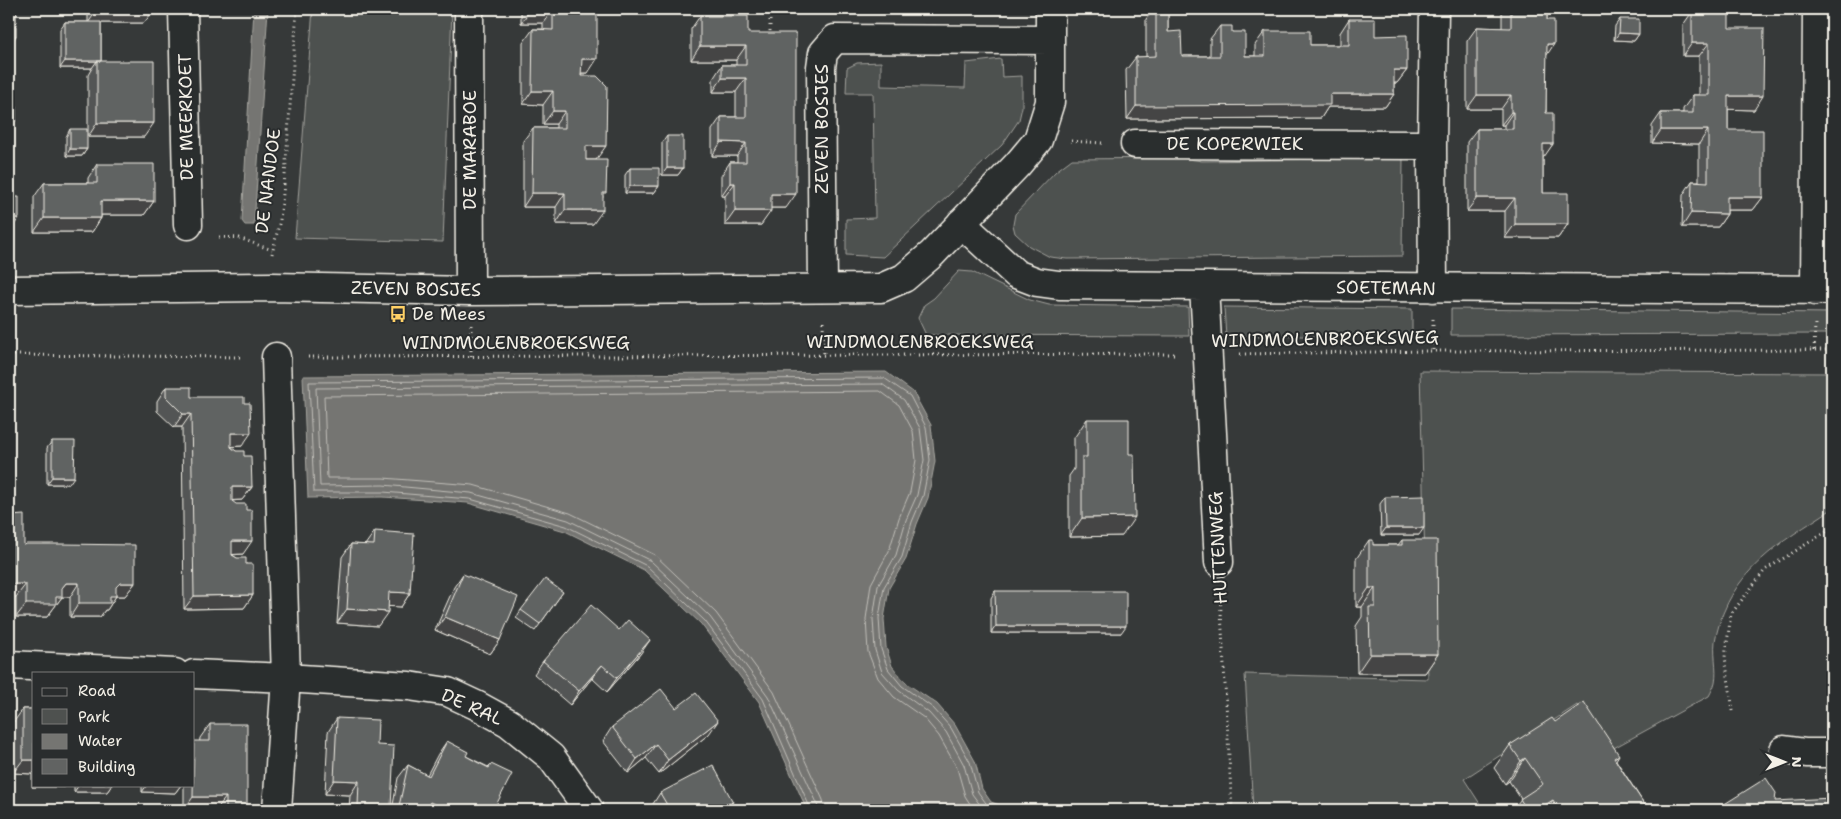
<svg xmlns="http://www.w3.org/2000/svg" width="1841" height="819" viewBox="0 0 1841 819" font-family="'Shantell Sans',sans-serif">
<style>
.green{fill:#4e514f;stroke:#a1a19c}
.water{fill:#757572;stroke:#a8a7a1}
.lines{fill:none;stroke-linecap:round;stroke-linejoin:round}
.shore{stroke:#c1bfb9;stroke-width:1}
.minor-casing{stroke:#f4f1e8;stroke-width:31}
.path{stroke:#f4f1e8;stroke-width:3;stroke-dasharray:1 4;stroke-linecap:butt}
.minor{stroke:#2a2d2e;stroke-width:28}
.wall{fill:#535554;stroke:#f4f1e8}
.shaded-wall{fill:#444545;stroke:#f4f1e8}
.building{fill:#616362;stroke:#f4f1e8}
.labels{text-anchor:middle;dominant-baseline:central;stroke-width:4;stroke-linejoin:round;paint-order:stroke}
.street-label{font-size:18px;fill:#f4f1e8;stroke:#2a2d2e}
.poi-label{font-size:18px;fill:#f4f1e8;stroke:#2a2d2e;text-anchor:start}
</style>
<rect width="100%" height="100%" fill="#363939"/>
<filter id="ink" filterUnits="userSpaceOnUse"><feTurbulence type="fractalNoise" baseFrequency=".02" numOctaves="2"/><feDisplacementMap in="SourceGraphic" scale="10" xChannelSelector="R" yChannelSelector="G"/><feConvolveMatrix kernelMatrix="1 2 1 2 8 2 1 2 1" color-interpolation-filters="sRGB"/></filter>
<g filter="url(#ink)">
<path class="green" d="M313 9H452L443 242 295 238Z
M1001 59 1002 77 1022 76V107L1019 120 1002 145 883 257 846 255V219L875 218 873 93H846L847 68 857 63 881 62V86L965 88 966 63Z
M1181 158 1202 161 1403 158 1402 256 1067 259 1050 257 1029 246 1015 233 1013 225 1015 214 1056 171 1072 159Z
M959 271 972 272 1030 300 1049 305 1188 307 1189 336 926 335 918 318 924 305 934 298Z
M1224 307 1412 309V336H1226Z
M1451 309 1832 313V334L1451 335Z
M1420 371 1832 373V509C1780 543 1731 570 1716 636 1712 651 1718 669 1715 682 1714 687 1711 692 1709 696L1610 750 1577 705 1464 779 1484 810H1253L1245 674 1428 679Z"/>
<path class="water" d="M254 9H268L254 225H245L242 221Z
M886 372 913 392 931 425 935 461 928 498 917 524 906 559 889 588 884 619 886 647 892 666 906 683 937 704 955 725 975 761 982 789 991 802 1013 810H807L759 702 701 624 644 570 565 531 468 503 383 497 308 498 303 376Z"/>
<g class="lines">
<path class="shore" d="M811 810 763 699 705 621 647 566 566 526 470 499 383 492H314L309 382 884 378 910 396 926 427 930 460 923 496 912 522 902 557 884 587 879 618 881 649 888 669 902 686 933 708 951 728 970 762 978 792 988 806 999 810
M818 810 817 803 768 696 710 617 651 561 568 520 471 493 383 485 320 486 316 388 882 384 904 400 920 428 924 460 917 495 906 520 896 555 878 586 873 619 875 650 882 672 898 690 929 713 946 732 964 765 972 794 984 810
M825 810 823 800 774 692 716 613 655 555 570 513 473 485 383 478H327L324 396 880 391 899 405 913 431 916 460 910 492 899 518 889 551 871 584 866 619 868 652 878 678 894 697 924 718 939 736 957 768 965 796 974 810"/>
<g class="minor-casing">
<path id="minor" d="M183 9 188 225
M469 9 470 291
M1135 144 1432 145
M961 223 1016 274 1037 282 1059 285 1832 290
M1204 286 1219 562
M823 288 821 67 823 53 835 39 1050 40
M1433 288 1432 145 1434 9
M9 290 272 287 470 291 881 288 904 278 932 254 1018 164 1038 140 1050 102V9
M1815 291 1817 9
M276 357 286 678 277 810
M9 665 175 673
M194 674 286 678 409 686 448 692 478 706 509 723 551 757 589 810
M1784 750 1806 753H1832"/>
</g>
<path class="path" d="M770 36V9
M1071 141 1102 143
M219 237 239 238 272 250
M272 254 280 220 285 176 297 9
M1433 319V351
M823 322 824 357
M471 325V357
M1814 350 1815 324
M1240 354 1433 351 1832 350
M9 355 244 357
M308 357 1174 354
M1220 594 1232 810
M1733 711 1725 657 1731 614 1765 570 1832 528"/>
<use href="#minor" class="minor"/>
</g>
<path class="wall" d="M88 9H154L144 23H101V61L144 137H88V75L92 68H60V29L65 22H88Z
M521 9H565L588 73H581V76L603 197 593 224H556V207H523V141L533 128H556V124H543V105L523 104V43L533 29H543V23H521Z
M1154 9H1168V32L1182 56H1210V39L1220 26 1232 32 1245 56H1255V45L1265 31 1310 45H1340V33L1349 19 1375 36 1407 70 1397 83H1394V94L1385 107H1328L1321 118 1127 119 1126 70 1136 57H1146V19Z
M1502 9H1547V20L1554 44 1546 55V112L1553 144 1543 157V193L1568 224 1558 238H1505V211H1467V142L1477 129H1504V125H1501V109H1467V41L1477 27 1502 28Z
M1692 12 1729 28 1754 110 1728 109V130L1763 197 1753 210H1727V214L1718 227H1682L1683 195 1692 181H1699V144L1652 143V126L1661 113H1683V109L1693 95H1699V56H1683V25Z
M700 16 748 33 786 208H771L761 225H725V196H721V176L730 162H737V156H712V130L721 117H736V92H713V79L722 65H736V60H691V29Z
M1620 19 1639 34 1634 41 1614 40 1615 26Z
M70 129 87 149 82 156H66V137Z
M667 136 683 168 678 175H662V143Z
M97 164 154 201 144 215H101V218L92 232H34V197L44 183H88V178Z
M630 168 659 186 654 193H625V175Z
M166 387 191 397 242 446 231 447 236 451 244 456 252 487 242 500 232 501 243 554 232 555 237 558 246 564 253 595 244 608 184 609 182 427H174L157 411V401Z
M1087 419 1122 536 1069 537V476L1074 469V438Z
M52 441 69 484H47V448Z
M1385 497 1419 535H1381L1380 504Z
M375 531 410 593 401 607 388 606 378 626 337 623 342 557 351 544 365 545Z
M1369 540 1373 545H1398L1402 540 1438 654 1425 673H1357L1356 626 1362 617V607H1356V559Z
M24 546 135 583 125 596H116L107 610H105L100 617H70V597H62L47 617H16V597H9Z
M463 574 500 640 490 654 435 630 454 587Z
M995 591 1121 633H991V598Z
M563 592 535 631 516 618 521 610Z
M641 653 607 692 592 678 570 705 534 674 543 661Z
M676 708 709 734 659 774 646 758 628 773 603 741 612 727Z
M23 709H34V785H66L64 787H32V774L13 773V723Z
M337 718 377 745 390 810H349L350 795 325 794 328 732Z
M1555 722 1619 755 1616 760 1648 810H1512L1521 799 1509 781 1505 784 1494 768 1510 745Z
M210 724 246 810H184V785H194L200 738Z
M447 741 466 756 488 767 491 764 494 809 496 810H392L398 778 408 765 427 775 438 754Z
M74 785H112L107 792H74Z
M142 785H181L175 793 142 792Z
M660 793 728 808 729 810H653L651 807Z"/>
<path class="shaded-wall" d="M531 9H553L543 23H521Z
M810 9H839L836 11H808Z
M873 9H888L887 11H872Z
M97 10H154L144 23H88Z
M1682 10V9H1718V10Z
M1619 33 1639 34 1634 41 1614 40Z
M9 36H16L9 46Z
M1692 43H1709L1699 56H1683Z
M1547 44H1554L1545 58Z
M700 46H746L736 60H691Z
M582 59H597L588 73H572Z
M65 61H97L92 68H60Z
M1394 70H1407L1397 83H1385Z
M722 78H746L736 92H713Z
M532 91H553L543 105 523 104Z
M1330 94H1394L1385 107H1328L1321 118 1127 119 1136 106Z
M1477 95H1511L1501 109H1467Z
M1728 96H1763L1754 110 1719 109Z
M553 111H565L556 124H543Z
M1511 112H1513L1504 125H1501Z
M11 120H16L9 130Z
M97 123H154L144 137H88Z
M1661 130H1708L1699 144 1652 143Z
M721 142 746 143 737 156H712Z
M1543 144H1553L1544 157H1534Z
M586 146H606L596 160H576Z
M70 149H87L82 156H66Z
M667 168H683L678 175H662Z
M730 183H735L725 196H721Z
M630 186H659L654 193H625Z
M532 193H565L556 207H523Z
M771 194H796L786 208H761Z
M1727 197H1763L1753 210H1718Z
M1477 198H1515L1505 211H1467Z
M101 201H154L144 215H91Z
M565 210H603L593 224H556Z
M735 211H771L761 225H725Z
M1691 213 1727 214 1718 227H1682Z
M9 218H19L9 232Z
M44 218H101L92 232H34Z
M1515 224H1568L1558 238H1505Z
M183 414H191L182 427H174Z
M231 433H251L242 446 222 447Z
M52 477H74L69 484H47Z
M232 487H252L242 500 222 501Z
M1135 517 1122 536 1069 537 1082 518Z
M1386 528H1424L1419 535H1381Z
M232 541H252L243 554 223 555Z
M66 583H79L70 597H62L47 617H16L26 604 62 588Z
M120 583H135L125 596H116L107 610H105L100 617H70L79 603Z
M13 584H26L16 597H9V587Z
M1369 588H1375L1362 607H1356Z
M389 592 410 593 401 607 380 606Z
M253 595 244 608 184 609 194 596Z
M347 609 388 612 378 626 337 623Z
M445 617 500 640 490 654 435 630Z
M996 626H1126L1121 633H991Z
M650 640 641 653 607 692 617 678Z
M1370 654H1438L1425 673H1357Z
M602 665 592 678 570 705 579 691Z
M718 721 709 734 659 774 668 760Z
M656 744 646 758 628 773 637 759Z
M1525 758 1509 781 1505 784 1521 761Z
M23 760H34V772L32 774 13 773Z
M334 780 359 781 350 795 325 794Z
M34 785H66L64 787H32Z
M79 785H112L107 792H74Z
M147 785H181L175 793 142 792Z
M193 797H226L216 810H184Z
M1553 800 1546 810H1537Z
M733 802 727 810 726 805Z
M358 806 391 808 390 810H355Z
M226 808 247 809 246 810H224Z"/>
<path class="building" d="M9 9H16V36H9Z
M97 9H154V10H97Z
M531 9H597V59H582L581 76H597L607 86 606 146H586V160H607L606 193H603V210H565V193H532L533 128H565V111H553V91H532L533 29 553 30V9Z
M1156 9H1168V32L1181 31 1182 56H1220V26H1232V32H1245V56H1265V31H1310V45H1349V19H1375V36L1407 35V70H1394V94H1330V105L1136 106V57L1156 56Z
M1511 9H1547V20H1554V44H1547L1546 112V113H1553V144H1543V193H1568V224H1515V198H1477V129H1513V112H1511V95H1477V27L1511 28Z
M1692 12H1729V28H1764L1763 96H1728V130H1763V197H1727V214L1691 213 1692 181 1708 182V130H1661V113H1693V95H1709V43H1692Z
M700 16H748V33H796V194H771V211H735V183H730V162H746V143L721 142V117H746V78H722V65H746V46H700Z
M1620 19H1639V34L1619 33Z
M65 22H101V61H65Z
M97 61H154V123H97Z
M9 98H16V120H11V138H9Z
M70 129H87V149H70Z
M667 136H683V168H667Z
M97 164H154V201H101V218H44V183H97Z
M630 168H659V186H630Z
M9 197H19V218H9Z
M166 387H191V397H244V403H250L251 433H231V447L236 451H244V456H251L252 487H232V501L236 504H246V510H252V541H232V555L237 558H246V564H253V595L194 596 191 414H183L166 397Z
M1087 419H1129V454H1134L1135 517 1082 518V457H1087Z
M52 441H75L74 477H52Z
M1424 496V528H1386L1385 497Z
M24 515V546L26 544H62L135 545V583H120L116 587V596H110V603H79V583H66L62 588V597H56V604H26V584H13L9 587V517L10 516Z
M375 531 414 534 410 593 389 592 388 612 347 609 351 544 374 545Z
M1369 540H1373V545H1402V540H1437L1438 654H1370L1369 607H1375V588H1369Z
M463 574 518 597 500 640 445 617Z
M545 579 563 592 540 624 521 610Z
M995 591H1126V626H996Z
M591 605 619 630 628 620 650 640 617 678 602 665 579 691 543 661Z
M661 689 676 708 696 693 718 721 668 760 656 744 637 759 612 727Z
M1584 702 1619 755 1614 758 1648 810H1559L1553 800 1537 810H1527L1520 799 1543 784 1525 758 1521 761 1510 745 1552 718 1555 722Z
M23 709H34V760H23Z
M337 718 378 720 377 745 394 746 391 808 358 806 359 781 334 780Z
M210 724H247V809L226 808V797H193L194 741H210Z
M447 741 468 752 466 756 477 762 489 768 491 764 512 774 494 809 496 810H446L430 802 426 810H407L399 806 408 765 429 776Z
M713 765 733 802 726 805 729 810H670L660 793Z
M1766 778 1776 793 1775 801 1832 798V810H1715Z"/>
</g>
<defs>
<g id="bus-bare" transform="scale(1.35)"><path d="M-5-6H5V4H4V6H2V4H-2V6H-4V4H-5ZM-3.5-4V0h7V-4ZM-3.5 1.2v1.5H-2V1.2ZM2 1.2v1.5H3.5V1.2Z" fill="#ffd166" stroke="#2a2d2e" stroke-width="2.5" paint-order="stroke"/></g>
</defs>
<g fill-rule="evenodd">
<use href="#bus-bare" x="398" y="314"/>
</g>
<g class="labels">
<g class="street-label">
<text transform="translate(186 117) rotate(-91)">DE MEERKOET</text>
<text transform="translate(822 129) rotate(-90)">ZEVEN BOSJES</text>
<text x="1235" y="144">DE KOPERWIEK</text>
<text transform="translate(470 150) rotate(-90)">DE MARABOE</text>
<text transform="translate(268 181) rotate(-83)">DE NANDOE</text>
<text transform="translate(1386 288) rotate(1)">SOETEMAN</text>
<text transform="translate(416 289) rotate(1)">ZEVEN BOSJES</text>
<text transform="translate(1325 339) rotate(-1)">WINDMOLENBROEKSWEG</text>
<text x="920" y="342">WINDMOLENBROEKSWEG</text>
<text x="516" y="343">WINDMOLENBROEKSWEG</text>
<text transform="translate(1218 548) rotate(-93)">HUTTENWEG</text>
<text transform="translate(472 707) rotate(24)">DE RAL</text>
</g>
<g class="poi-label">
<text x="412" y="314">De Mees</text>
</g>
</g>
<rect width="1841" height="819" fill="none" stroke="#2a2d2e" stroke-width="30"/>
<rect x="15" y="15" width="1811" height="789" fill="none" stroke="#f4f1e8" stroke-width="2" filter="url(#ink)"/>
<rect x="32" y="672" width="162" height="115" fill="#2a2d2e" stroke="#7b7b78"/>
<rect x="42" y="688" width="25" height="8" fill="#2a2d2e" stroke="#7b7b78"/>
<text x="78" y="696" font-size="15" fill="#f4f1e8">Road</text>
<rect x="42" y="709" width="25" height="15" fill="#4e514f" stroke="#7b7b78"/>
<text x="78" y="722" font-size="15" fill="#f4f1e8">Park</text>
<rect x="42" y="734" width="25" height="15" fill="#757572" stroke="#7b7b78"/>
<text x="78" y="746" font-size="15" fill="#f4f1e8">Water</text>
<rect x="42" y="759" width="25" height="15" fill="#616362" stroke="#7b7b78"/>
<text x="78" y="772" font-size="15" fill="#f4f1e8">Building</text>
<g transform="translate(1784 762) rotate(90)" stroke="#2a2d2e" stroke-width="4" paint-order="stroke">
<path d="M0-4L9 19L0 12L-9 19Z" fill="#f4f1e8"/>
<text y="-8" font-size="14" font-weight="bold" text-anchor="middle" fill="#f4f1e8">N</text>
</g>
</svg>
